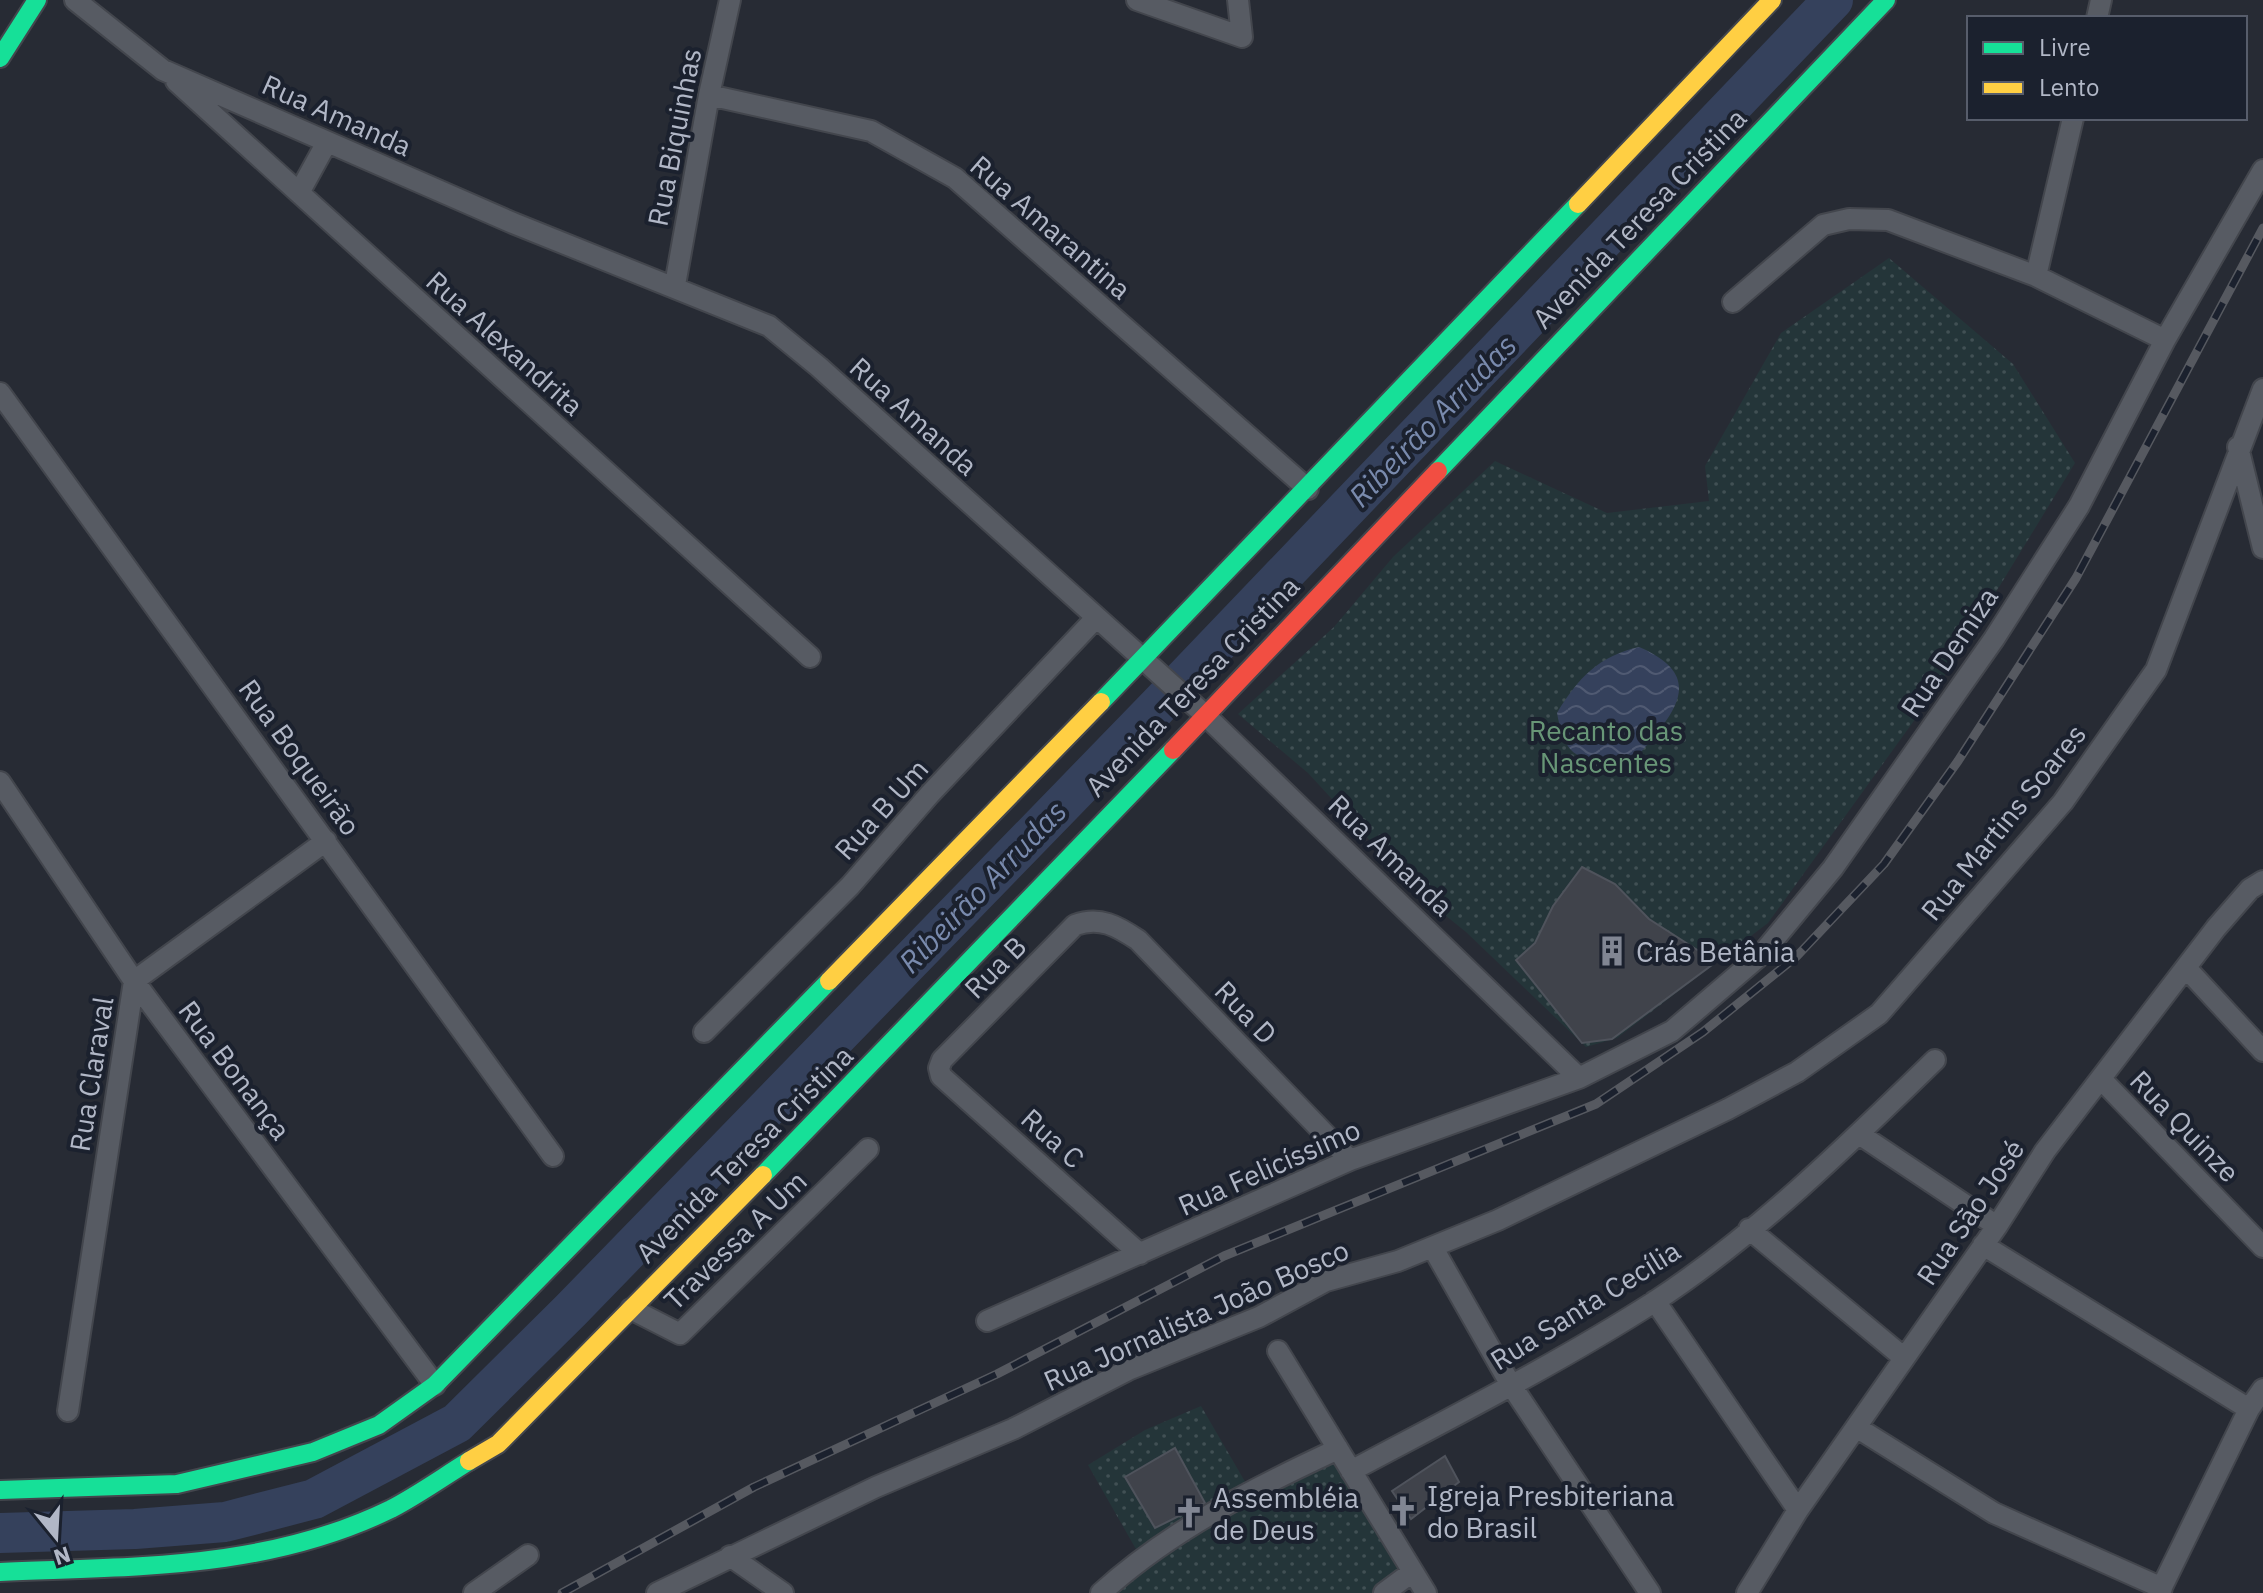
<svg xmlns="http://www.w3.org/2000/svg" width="2263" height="1593" viewBox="0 0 2263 1593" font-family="'IBM Plex Sans',sans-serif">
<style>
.park{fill:url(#park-dots)}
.water{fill:url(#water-waves)}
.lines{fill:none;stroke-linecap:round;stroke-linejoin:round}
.river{stroke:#35415c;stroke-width:40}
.building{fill:#40434b;stroke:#4f535c;stroke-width:2}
.street-casing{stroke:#43464d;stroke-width:24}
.fast-casing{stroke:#43464d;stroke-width:22}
.slow-casing{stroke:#43464d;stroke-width:22}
.jam-casing{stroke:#43464d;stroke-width:22}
.street{stroke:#575b63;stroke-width:20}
.fast{stroke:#16e098;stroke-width:18}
.slow{stroke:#ffcf43;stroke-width:18}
.jam{stroke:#f24e42;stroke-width:18}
.rail-casing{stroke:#565960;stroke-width:9}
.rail{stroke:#1b212e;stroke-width:6;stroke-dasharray:18;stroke-linecap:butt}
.labels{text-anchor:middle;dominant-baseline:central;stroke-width:8;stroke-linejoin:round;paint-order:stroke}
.street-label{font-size:28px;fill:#b1b7c6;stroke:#1b212e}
.park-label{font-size:28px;fill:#689677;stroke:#1b212e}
.poi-label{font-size:28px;fill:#b1b7c6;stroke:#1b212e;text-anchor:start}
.water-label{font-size:30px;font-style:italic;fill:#798aad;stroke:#1b212e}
</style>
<defs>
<pattern id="park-dots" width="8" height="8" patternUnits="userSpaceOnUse" patternTransform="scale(2)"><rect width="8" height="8" fill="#243539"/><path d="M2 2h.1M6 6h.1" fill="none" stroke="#415054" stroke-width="1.8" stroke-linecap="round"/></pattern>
<pattern id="water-waves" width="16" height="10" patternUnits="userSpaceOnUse" patternTransform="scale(2)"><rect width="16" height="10" fill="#35415c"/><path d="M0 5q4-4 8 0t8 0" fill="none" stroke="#505a72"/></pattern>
</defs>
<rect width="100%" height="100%" fill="#272b34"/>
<path class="park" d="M1889 258 2013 364 2075 463 1934 693 1768 923 1617 1038 1586 1047 1466 932 1420 895 1308 773 1238 714 1334 627 1393 557 1495 461 1607 513 1709 501 1705 466 1781 333Z
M1201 1406 1247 1485 1137 1551 1088 1465 1145 1430Z
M1335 1457 1406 1575 1375 1593H1111L1153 1557Z"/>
<path class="water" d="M1639 647C1714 679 1667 720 1632 763 1593 748 1569 779 1557 713 1578 678 1599 656 1639 647Z"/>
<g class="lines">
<path class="river" d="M0 1533 135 1529 225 1522 314 1499 457 1423 570 1311 1157 707 1833 0"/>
</g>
<path class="building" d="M1582 867 1615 884 1649 919 1716 962 1612 1039 1582 1043 1516 960 1535 943 1553 906Z
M1175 1448 1205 1503 1155 1528 1125 1477Z
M1445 1456 1459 1482 1411 1519 1392 1491Z"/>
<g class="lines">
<g class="street-casing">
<path id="street" d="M75 0 163 70 513 223 769 326 819 367 1204 714 1579 1078
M1137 0 1242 37 1238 0
M2097 18 2101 0
M176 81 810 657
M709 95 871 131 955 178 1308 489
M299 193 327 142
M2036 276 2073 118
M675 285 709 95 730 0
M1733 302 1823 225 1849 219 1888 220 2036 276 2165 340
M0 393 553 1156
M2238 447 2263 548
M0 782 134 981 435 1385
M2187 969 2263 1051
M704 1032 850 886 930 794 1095 619
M2101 1079 2263 1247
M1859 1134 1997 1226
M1749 1229 1903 1357
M1983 1245 2249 1409
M1433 1248 1511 1385 1650 1593
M1140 1254 941 1076 939 1068 942 1060 1075 925C1100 916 1117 926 1138 940L1350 1160
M1655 1301 1798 1510
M631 1309 680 1334 868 1149
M987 1321 1350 1160 1579 1078 1672 1031 1762 954 1833 868 1994 639 2079 506 2165 340 2263 170
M1278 1351 1426 1593
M68 1411 134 981 326 841
M1856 1427 1994 1513 2162 1588
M1351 1471C1452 1417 1557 1364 1654 1302 1755 1236 1849 1144 1935 1060
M730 1556 783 1593
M474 1593 528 1555
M657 1593 876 1487 1013 1429 1128 1370 1259 1317 1326 1281 1398 1261 1498 1220 1728 1109 1797 1072 1879 1014 2063 802 2156 670 2263 389
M1101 1593C1169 1531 1254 1488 1338 1449
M1384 1593 1411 1573
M1747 1593 1798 1510 1997 1226 2045 1151 2216 928 2250 889 2263 881
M2159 1593 2249 1409 2263 1389"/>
</g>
<g class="fast-casing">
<path id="fast" d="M0 58 37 0
M1438 471 1886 0
M1101 702 1578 204
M763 1175 1173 750
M0 1490 177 1484 313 1452 379 1425 435 1385 829 981
M0 1572C135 1566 266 1570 391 1509 418 1495 443 1477 469 1461"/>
</g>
<g class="slow-casing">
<path id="slow" d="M1578 204 1772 0
M829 981 1101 702
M469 1461 498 1444 763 1175"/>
</g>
<g class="jam-casing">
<path id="jam" d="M1173 750 1438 471"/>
</g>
<use href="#street" class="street"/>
<use href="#fast" class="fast"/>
<use href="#slow" class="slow"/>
<use href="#jam" class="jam"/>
<g class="rail-casing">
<path id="rail" d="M562 1593 754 1487 997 1374 1224 1256 1596 1104 1703 1032 1797 956 1884 864 1958 761 2076 578 2263 228"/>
</g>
<use href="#rail" class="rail"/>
</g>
<defs>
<g id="building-bare" transform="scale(2.4)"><path d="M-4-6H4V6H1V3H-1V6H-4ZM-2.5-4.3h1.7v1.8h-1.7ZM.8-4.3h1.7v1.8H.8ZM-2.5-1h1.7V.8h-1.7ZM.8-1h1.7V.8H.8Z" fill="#818693" stroke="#1b212e" stroke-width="2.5" paint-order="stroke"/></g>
<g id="church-bare" transform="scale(2.4)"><path d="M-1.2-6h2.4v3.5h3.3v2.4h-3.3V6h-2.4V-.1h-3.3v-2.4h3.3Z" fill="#818693" stroke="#1b212e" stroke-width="2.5" paint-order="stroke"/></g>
</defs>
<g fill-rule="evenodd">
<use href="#building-bare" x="1612" y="951"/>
<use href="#church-bare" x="1403" y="1511"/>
<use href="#church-bare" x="1189" y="1513"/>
</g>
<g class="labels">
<g class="street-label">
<text transform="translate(337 115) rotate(24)">Rua Amanda</text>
<text transform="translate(674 137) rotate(-79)">Rua Biquinhas</text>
<text transform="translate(1639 218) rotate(-46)">Avenida Teresa Cristina</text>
<text transform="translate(1051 227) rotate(41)">Rua Amarantina</text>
<text transform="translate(505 343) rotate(42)">Rua Alexandrita</text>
<text transform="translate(914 416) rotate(42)">Rua Amanda</text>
<text transform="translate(1949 652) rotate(-56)">Rua Demiza</text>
<text transform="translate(1192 686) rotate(-46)">Avenida Teresa Cristina</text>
<text transform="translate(300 757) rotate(54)">Rua Boqueirão</text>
<text transform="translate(881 809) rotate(-48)">Rua B Um</text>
<text transform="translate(2003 822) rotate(-51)">Rua Martins Soares</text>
<text transform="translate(1391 855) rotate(44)">Rua Amanda</text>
<text transform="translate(995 967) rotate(-45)">Rua B</text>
<text transform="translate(1246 1012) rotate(46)">Rua D</text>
<text transform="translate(235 1070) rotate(53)">Rua Bonança</text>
<text transform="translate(91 1074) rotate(-81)">Rua Claraval</text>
<text transform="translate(2185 1126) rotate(46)">Rua Quinze</text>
<text transform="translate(1053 1138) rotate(42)">Rua C</text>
<text transform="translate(744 1154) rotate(-45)">Avenida Teresa Cristina</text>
<text transform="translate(1269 1167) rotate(-24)">Rua Felicíssimo</text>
<text transform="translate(1970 1212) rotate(-56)">Rua São José</text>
<text transform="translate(735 1240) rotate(-44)">Travessa A Um</text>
<text transform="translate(1585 1305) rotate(-32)">Rua Santa Cecília</text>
<text transform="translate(1196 1315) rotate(-24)">Rua Jornalista João Bosco</text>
</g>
<g class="park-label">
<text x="1606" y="730">Recanto das<tspan x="1606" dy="32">Nascentes</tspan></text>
</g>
<g class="poi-label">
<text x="1636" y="951">Crás Betânia</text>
<text x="1427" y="1495">Igreja Presbiteriana<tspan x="1427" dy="32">do Brasil</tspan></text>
<text x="1213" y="1497">Assembléia<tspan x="1213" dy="32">de Deus</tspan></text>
</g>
<g class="water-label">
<text transform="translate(1432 420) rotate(-46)">Ribeirão Arrudas</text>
<text transform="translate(982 886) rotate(-46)">Ribeirão Arrudas</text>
</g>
</g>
<rect x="1967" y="16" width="280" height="104" fill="#1b212e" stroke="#575d6b" stroke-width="2"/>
<rect x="1983" y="42" width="40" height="12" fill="#16e098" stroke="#575d6b" stroke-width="2"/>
<text x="2039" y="56" font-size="24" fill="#b1b7c6">Livre</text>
<rect x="1983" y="82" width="40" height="12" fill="#ffcf43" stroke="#575d6b" stroke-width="2"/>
<text x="2039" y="96" font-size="24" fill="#b1b7c6">Lento</text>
<g transform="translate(56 1537) rotate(162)" stroke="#1b212e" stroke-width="6" paint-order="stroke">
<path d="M0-6L14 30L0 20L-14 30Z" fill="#b1b7c6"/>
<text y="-12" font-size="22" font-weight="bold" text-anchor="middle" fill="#b1b7c6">N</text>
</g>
</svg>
